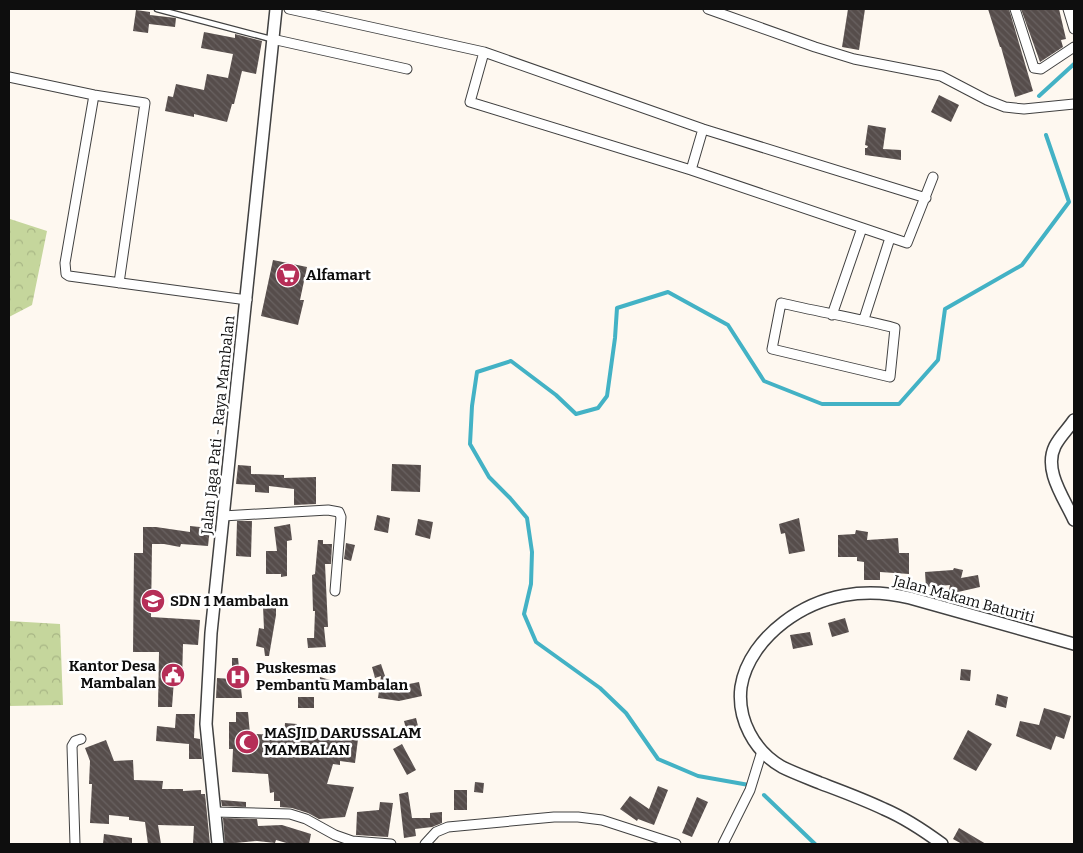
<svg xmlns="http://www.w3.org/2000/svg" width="1083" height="853" viewBox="0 0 1083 853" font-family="Bitter,serif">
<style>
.forest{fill:url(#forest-crowns)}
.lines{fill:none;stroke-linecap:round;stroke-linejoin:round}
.stream{stroke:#43b2c5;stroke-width:4}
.building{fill:url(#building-back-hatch)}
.service-casing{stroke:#414141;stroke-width:7}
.minor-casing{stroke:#414141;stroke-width:11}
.tertiary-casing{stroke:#414141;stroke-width:14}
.service{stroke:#fff;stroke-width:4.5}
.minor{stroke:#fff;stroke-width:9}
.tertiary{stroke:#fff;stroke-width:11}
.labels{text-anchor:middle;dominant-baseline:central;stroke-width:5;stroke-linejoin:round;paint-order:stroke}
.poi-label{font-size:15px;font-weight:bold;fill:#0e0e0e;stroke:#fff;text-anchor:start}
.street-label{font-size:15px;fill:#0e0e0e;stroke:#fff}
</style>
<defs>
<pattern id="forest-crowns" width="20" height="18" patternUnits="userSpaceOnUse" patternTransform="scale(1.25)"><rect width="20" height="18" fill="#c5d69c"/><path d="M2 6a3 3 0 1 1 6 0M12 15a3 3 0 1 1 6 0" fill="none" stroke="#a8b685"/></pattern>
<pattern id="building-back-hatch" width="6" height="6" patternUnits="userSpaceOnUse" patternTransform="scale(1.25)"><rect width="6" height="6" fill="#564d4b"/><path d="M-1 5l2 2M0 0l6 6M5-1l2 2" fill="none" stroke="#696261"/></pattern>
</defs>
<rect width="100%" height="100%" fill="#fef8f0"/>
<path class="forest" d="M10 219 47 231 32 305 9 317Z
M9 621 60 624 63 705 9 706Z"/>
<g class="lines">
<path class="stream" d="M1039 96 1074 64
M749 785 698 776 658 759 626 713 600 688 536 642 524 614 531 584 532 552 527 518 510 498 489 477 470 444 472 406 477 372 511 361 556 395 576 414 598 408 607 396 615 338 617 308 668 292 728 325 764 381 822 404H899L938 360 945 309 1022 265 1069 202 1046 135
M764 795 815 844"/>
</g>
<path class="building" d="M848 9H865L859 50 842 47Z
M988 9H1009L1033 91 1015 97 1001 47H1000Z
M1021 9H1059L1066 39 1061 40 1063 47 1040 62Z
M136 10 150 12V15L176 18 175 27 149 24 148 33 133 31Z
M204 32 235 38V34L262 41 256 74 242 71 234 104H232L227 122 194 114V117L165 111 168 96 173 97 176 84 204 90 207 74 228 78 233 54 201 48Z
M939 95 959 105 951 122 931 112Z
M868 125 886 128 883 149 901 150V160L865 155V148H867L868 146 865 145Z
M273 260 307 267 300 300H304L298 325 261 316Z
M392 464 421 465 420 492 391 491Z
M238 465 251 466V474L284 475V478L316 477V504L294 505V489L269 486V493L255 492V485L236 484Z
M377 515 390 518 388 533 374 530Z
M799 518 805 551 789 554 785 533 781 534 779 524Z
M418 519 433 522 430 539 415 535Z
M237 521H252L251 557 236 556Z
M290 524 292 540 287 541V576L281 577V574H266V551H277L274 527Z
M190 526 210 528 208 546 181 544 180 547 164 544H152L151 617 200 620 198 645 183 644 182 681 174 680 172 707H158L159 652H133L134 553H143V527H156L190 532Z
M856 530 868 532 867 540 898 538 899 553H909V574L880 572V580H864V562L857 561V557H838V535L855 534Z
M318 540H323V544H332L331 564H325L328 627H324L326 647 308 648 307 638H314L315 611H313L312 575 315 574Z
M346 543 355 545 351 561 344 559Z
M954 568 963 570 961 578 978 575 980 587 958 592 957 596 948 594 950 585 926 587 925 572 953 570Z
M263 606H276V615L269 656H265L264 648 256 646 259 628 264 629Z
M845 618 849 632 832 637 828 623Z
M810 632 813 645 793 649 790 635Z
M232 658H238L242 698H216L217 678 232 679Z
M381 664 388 685 399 686 419 682 422 696 399 701 378 698 381 676 375 678 372 667Z
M961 669 971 670 970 681 960 680Z
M320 677 330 680 327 690 317 688Z
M997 694 1008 697 1006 708 995 705Z
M298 697H314V708H298Z
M1044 708 1071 716 1064 739 1056 736 1051 750 1016 736 1020 721 1039 725Z
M236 712H248L250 734 284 735 285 723 297 724V726L325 730 341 731V729L359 731 355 763 340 761V765L333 764 327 784 354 787 345 817 319 819 308 813 292 808 280 807V801H274V792L270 793 268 774 232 772 233 749H229V722H236Z
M176 714H195L194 738 200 739 202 759H189V744L156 741 157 726 175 728Z
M416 718 419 730 407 733 404 721Z
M968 730 992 744 976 771 953 759Z
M106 740 114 761 133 760 134 780 163 781 162 789H183V791L201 790V794H205L210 844H193L194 826 158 825 161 844H148L145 822 129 820V817L109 815V824L90 823 92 784H89L90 761 85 748Z
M402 744 416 770 407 775 393 749Z
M475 782 484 783 483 793 474 792Z
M658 786 668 790 654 825 638 819 637 821 620 809 630 796 649 809Z
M454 790H467V810H454Z
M408 792 412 818H430V813L442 812V823L432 827 415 829 416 836 404 838 399 794Z
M697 797 708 802 692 837 682 833Z
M221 800 246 802V807L222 806Z
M380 802 393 803 388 837 356 835 357 812 379 810Z
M223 818 257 819 258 826 282 825 311 834 309 844H290L276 840 275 843 257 841 225 844Z
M959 828 986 844H962L953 839Z
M104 834 132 838V844H103Z"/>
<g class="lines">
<g class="service-casing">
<path id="service" d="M157 9 271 39"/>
</g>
<g class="minor-casing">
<path id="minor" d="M289 9 484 52 703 129 926 198
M708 9 815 47 854 59 941 76 987 100 1005 107 1024 109 1074 104
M1015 9 1034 68 1041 69 1074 47
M1068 9 1074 29
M272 39 407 69
M484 52 470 102 691 170 907 243 933 177
M9 77 94 95 145 103 119 283
M94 95 65 263 66 274 69 276 247 300
M691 170 703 129
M781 303C819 312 857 318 895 328L890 377 772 349Z
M832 315 862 228
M864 319 890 238
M223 516 328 510 339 512 341 517 335 591
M215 812 290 814 306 819 335 835 352 841 391 844
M75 844 72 746 75 741 81 739
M425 844 436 832 448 827 554 817H578L602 820 676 844
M723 844 750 790 762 751"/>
</g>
<g class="tertiary-casing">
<path id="tertiary" d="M1074 420C1068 429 1060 436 1055 446 1043 470 1064 498 1074 520
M218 844 206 724 211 633 276 9
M942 844C923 830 905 818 884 809 863 799 841 791 820 783 808 778 794 773 782 767 754 751 737 719 741 687 745 661 763 638 784 622 821 594 865 587 910 598L1074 644"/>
</g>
<use href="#service" class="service"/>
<use href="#minor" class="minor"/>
<use href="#tertiary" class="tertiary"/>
</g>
<defs>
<g id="supermarket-disc" transform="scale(1.25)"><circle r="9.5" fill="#b62e57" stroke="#fff"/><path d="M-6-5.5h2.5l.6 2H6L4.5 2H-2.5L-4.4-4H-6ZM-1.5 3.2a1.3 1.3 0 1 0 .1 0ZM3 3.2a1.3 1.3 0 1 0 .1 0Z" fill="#fff"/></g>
<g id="school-disc" transform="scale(1.25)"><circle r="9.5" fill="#b62e57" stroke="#fff"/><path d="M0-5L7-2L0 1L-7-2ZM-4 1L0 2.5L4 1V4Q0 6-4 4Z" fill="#fff"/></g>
<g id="civic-disc" transform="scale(1.25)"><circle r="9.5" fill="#b62e57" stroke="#fff"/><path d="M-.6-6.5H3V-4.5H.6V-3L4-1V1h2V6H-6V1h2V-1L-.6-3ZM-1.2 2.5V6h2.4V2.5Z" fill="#fff"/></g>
<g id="hospital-disc" transform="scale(1.25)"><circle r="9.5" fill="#b62e57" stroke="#fff"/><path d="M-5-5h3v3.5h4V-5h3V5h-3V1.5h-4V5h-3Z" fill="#fff"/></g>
<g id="mosque-disc" transform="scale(1.25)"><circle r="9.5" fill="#b62e57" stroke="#fff"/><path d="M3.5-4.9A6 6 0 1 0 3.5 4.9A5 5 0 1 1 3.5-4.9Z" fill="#fff"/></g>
</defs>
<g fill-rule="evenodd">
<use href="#supermarket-disc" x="288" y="275"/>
<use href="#school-disc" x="153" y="601"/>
<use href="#civic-disc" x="173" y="675"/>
<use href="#hospital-disc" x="238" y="677"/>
<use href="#mosque-disc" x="247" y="742"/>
</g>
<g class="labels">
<g class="poi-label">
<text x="306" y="275">Alfamart</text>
<text x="170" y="601">SDN 1 Mambalan</text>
<text x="156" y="666" text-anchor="end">Kantor Desa<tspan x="156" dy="17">Mambalan</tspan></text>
<text x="256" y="668">Puskesmas<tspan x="256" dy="17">Pembantu Mambalan</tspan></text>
<text x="264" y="733">MASJID DARUSSALAM<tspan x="264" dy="17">MAMBALAN</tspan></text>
</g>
<g class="street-label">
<text transform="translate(218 425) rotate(-84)">Jalan Jaga Pati - Raya Mambalan</text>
<text transform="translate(964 599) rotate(15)">Jalan Makam Baturiti</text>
</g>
</g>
<rect width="1083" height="853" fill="none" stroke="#0e0e0e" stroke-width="20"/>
</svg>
